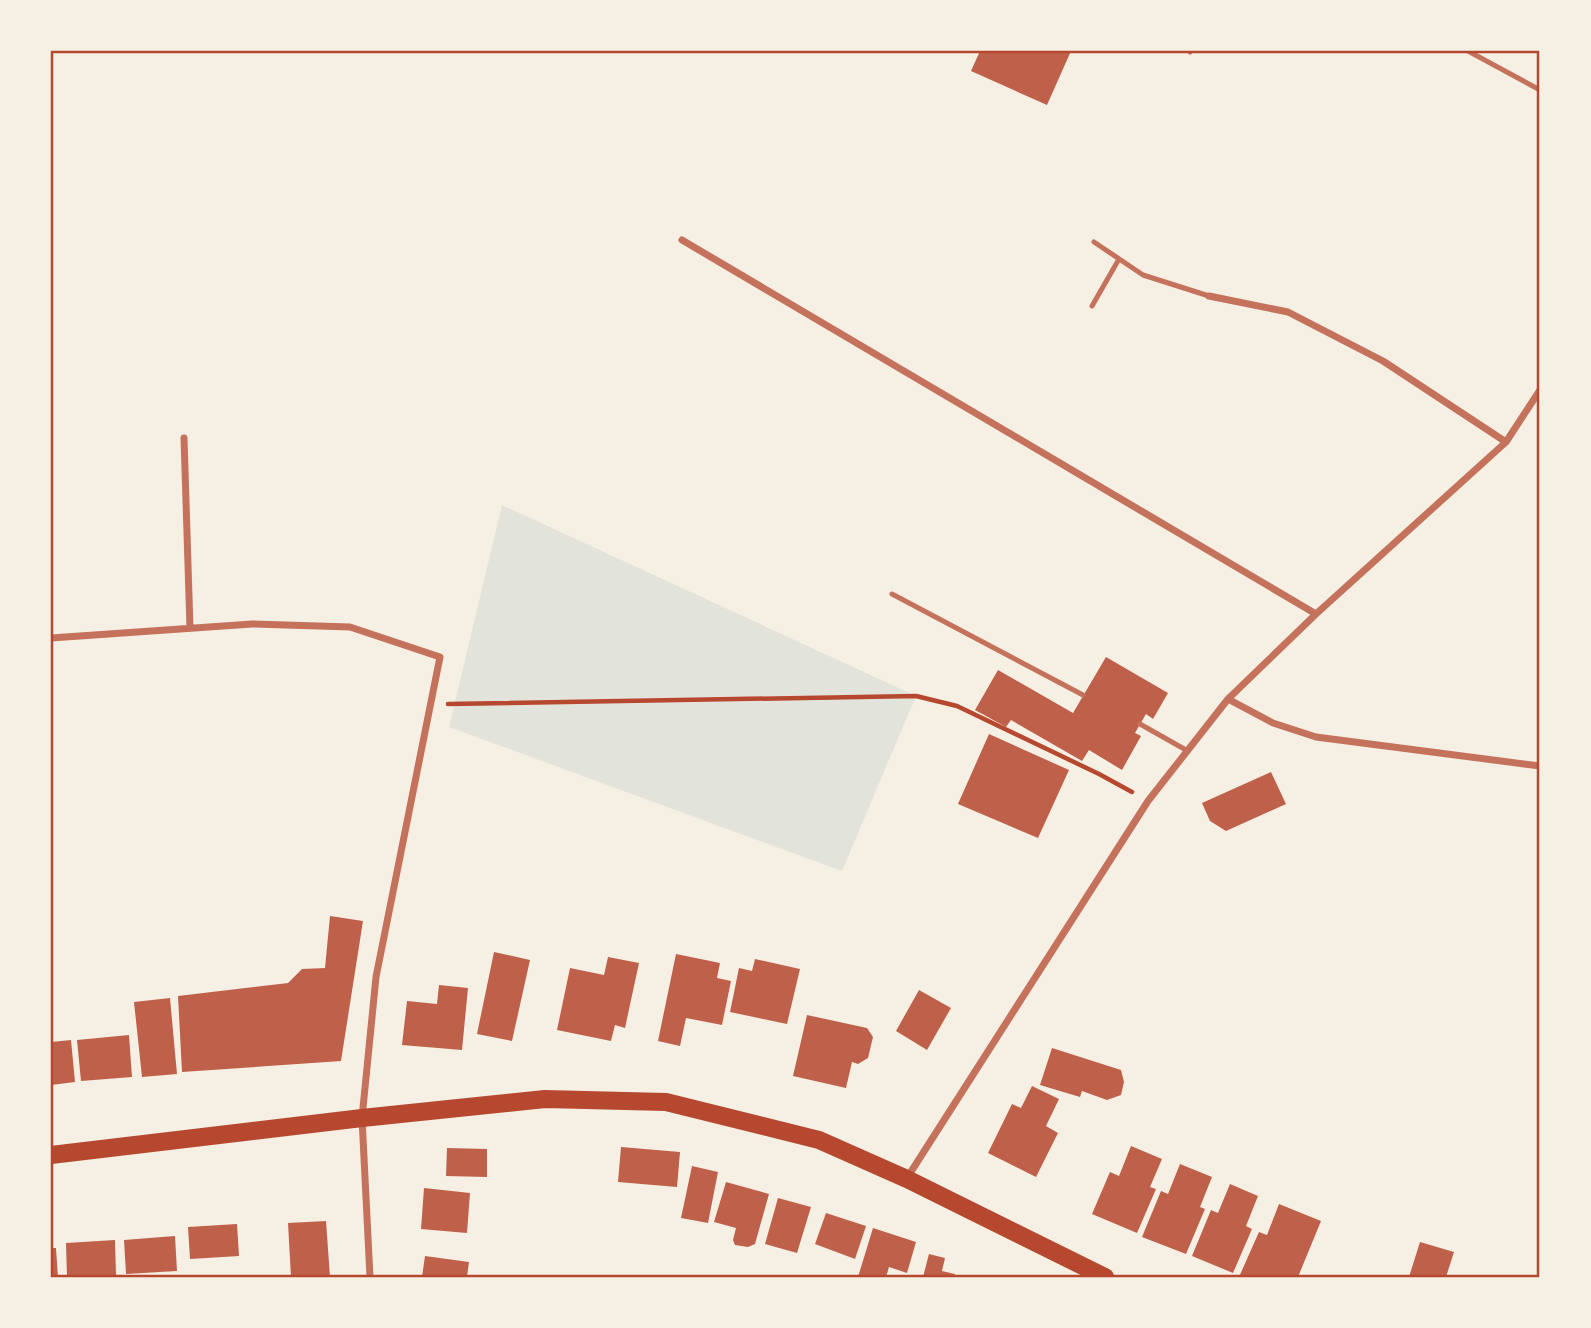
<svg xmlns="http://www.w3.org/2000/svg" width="1591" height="1328" viewBox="0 0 1591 1328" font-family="Literata,serif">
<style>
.green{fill:#e2e4dc}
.building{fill:#bf614a}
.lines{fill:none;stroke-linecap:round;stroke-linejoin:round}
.path{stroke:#b5482f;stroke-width:4.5}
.service{stroke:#c5725c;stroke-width:5}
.minor{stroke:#c5725c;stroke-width:7}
.primary{stroke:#b5482f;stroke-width:18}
.neatline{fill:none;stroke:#b5482f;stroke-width:2.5}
</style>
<rect width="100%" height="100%" fill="#f6efe4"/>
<path class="green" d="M502 505 916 696 842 871 449 727Z"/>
<path class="building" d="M980 51H1071L1047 105 971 71Z
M1106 657 1168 693 1153 719 1146 714 1135 733 1141 736 1122 770 1089 750 1082 761 1011 720 1006 727 975 710 998 670 1073 713Z
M989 734 1069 770 1038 838 958 804Z
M1271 772 1286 804 1226 831 1210 821 1202 803Z
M330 916 363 921 341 1061 182 1072 178 996 288 983 302 969 325 968Z
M494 952 530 960 512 1041 477 1034Z
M676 954 720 963 717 978 731 981 722 1025 686 1018 680 1046 658 1041Z
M608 957 639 963 625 1028 615 1025 611 1041 557 1030 570 968 604 975Z
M755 959 800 969 787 1024 730 1012 739 968 752 971Z
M439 985 468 988 462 1050 402 1045 407 1001 437 1004Z
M919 990 951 1008 927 1050 896 1031Z
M170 998 177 1074 142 1077 134 1002Z
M807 1015 867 1028 873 1037 868 1058 858 1064 852 1062 846 1088 793 1076Z
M129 1035 132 1077 81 1081 77 1040Z
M71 1040 75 1082 51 1085V1042Z
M1052 1048 1121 1070 1124 1082 1121 1095 1107 1100 1082 1091 1080 1097 1040 1085Z
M1032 1086 1059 1099 1046 1126 1058 1133 1036 1177 988 1153 1012 1104 1021 1108Z
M1131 1146 1162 1159 1150 1187 1156 1189 1137 1233 1092 1214 1110 1172 1119 1176Z
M621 1147 680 1152 677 1187 618 1182Z
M447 1148 487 1149V1177L446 1176Z
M1180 1164 1212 1177 1200 1207 1205 1209 1186 1254 1142 1237 1161 1191 1168 1194Z
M692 1166 718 1172 708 1223 681 1218Z
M726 1182 769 1194 755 1244 748 1247 735 1245 733 1240 736 1228 714 1222Z
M1230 1184 1258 1196 1246 1226 1252 1229 1233 1273 1192 1256 1211 1210 1218 1213Z
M424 1188 470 1193 467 1233 421 1229Z
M778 1198 811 1207 797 1253 765 1244Z
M1279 1204 1321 1221 1298 1277H1239L1259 1232 1267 1235Z
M826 1213 866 1226 855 1259 815 1244Z
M326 1221 330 1277H291L288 1223Z
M237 1224 239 1256 190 1259 188 1227Z
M873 1228 916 1242 907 1273 889 1267 886 1277H858Z
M175 1236 177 1271 126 1274 124 1240Z
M115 1240 116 1275 67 1277 66 1243Z
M1420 1242 1454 1252 1446 1277H1409Z
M51 1248H56L58 1277H51Z
M929 1254 945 1258 942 1271 955 1274 954 1277H923Z
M425 1256 469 1262 467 1277H422Z"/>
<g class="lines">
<path class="path" d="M448 704 916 696 957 706 1099 774 1132 792"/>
<path class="service" d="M1468 51 1540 90
M1190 52 1191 51
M1094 242 1143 275 1209 296
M1092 306 1119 259
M892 594 1083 695
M1140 724 1186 750"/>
<path class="minor" d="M682 240 1316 614
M1209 296 1288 312 1383 361 1506 442
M184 438 190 628
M51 638 252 624 350 627 440 657 376 977 362 1118 370 1277
M1228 699 1273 723 1316 737 1540 766
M907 1178 1148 801 1228 699 1316 614 1506 442 1540 390"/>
<path class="primary" d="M51 1155 362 1118 545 1099 666 1102 819 1140 907 1179 1105 1277"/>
</g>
<rect width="1591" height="1328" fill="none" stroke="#f6efe4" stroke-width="105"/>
<rect x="52" y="52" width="1486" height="1224" class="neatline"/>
</svg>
